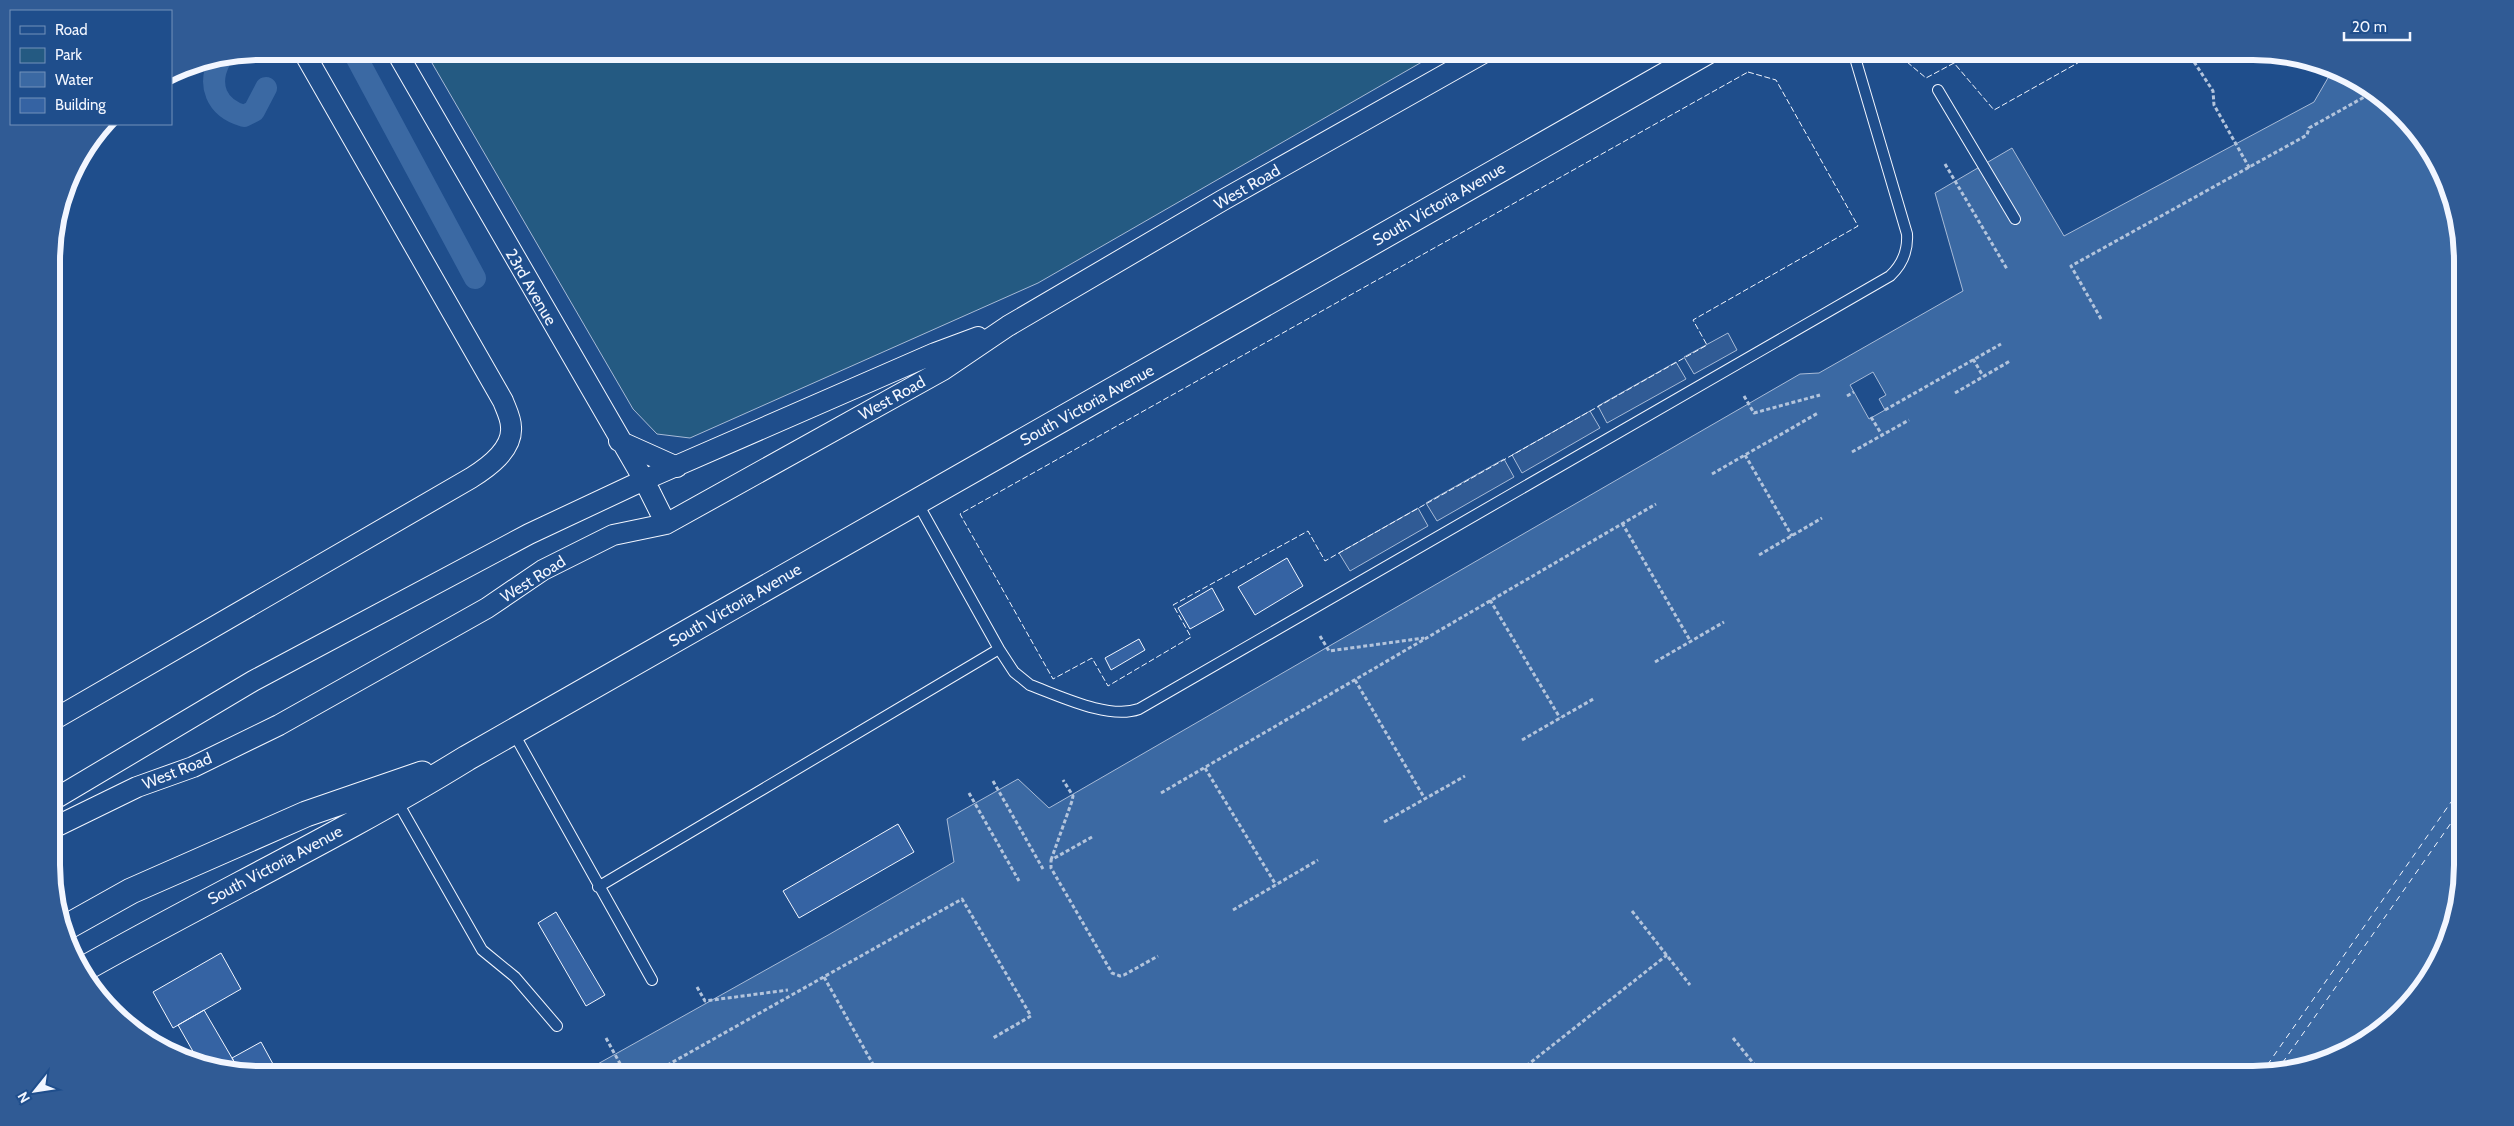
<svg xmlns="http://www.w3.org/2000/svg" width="2514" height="1126" viewBox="0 0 2514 1126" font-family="Cabin,sans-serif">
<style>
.green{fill:#245a82;stroke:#a8bbd7}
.parking{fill:#305b95;stroke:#a8bbd7}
.water{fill:#3b69a3;stroke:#a8bbd7}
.pier{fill:#1f4e8c;stroke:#a8bbd7}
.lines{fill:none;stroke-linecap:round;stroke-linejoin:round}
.canal{stroke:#3b69a3;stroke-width:22}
.ferry{stroke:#f2f6ff;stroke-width:1;stroke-dasharray:6 5;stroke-linecap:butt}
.building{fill:#3563a3;stroke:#f2f6ff}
.service-casing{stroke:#f2f6ff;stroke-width:12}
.minor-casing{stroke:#f2f6ff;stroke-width:22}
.tertiary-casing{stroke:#f2f6ff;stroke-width:27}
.path{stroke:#b3c4dc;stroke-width:3;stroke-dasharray:4 2.5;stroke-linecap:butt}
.service{stroke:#1f4e8c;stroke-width:10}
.minor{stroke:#1f4e8c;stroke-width:20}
.tertiary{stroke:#1f4e8c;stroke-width:25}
.fence{stroke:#f2f6ff;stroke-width:1;stroke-dasharray:6 2.5;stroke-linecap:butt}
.labels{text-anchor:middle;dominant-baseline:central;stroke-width:4;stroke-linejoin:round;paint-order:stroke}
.street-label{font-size:16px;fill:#f2f6ff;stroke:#1f4e8c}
.rim{fill:none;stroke:#f2f6ff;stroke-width:6}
</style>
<rect width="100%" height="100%" fill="#1f4e8c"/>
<path class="green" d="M425 51H1441L1038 283 690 438 657 434 633 409Z"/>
<path class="parking" d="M1728 333 1737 350 1694 374 1684 357Z
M1676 362 1686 379 1607 423 1598 406Z
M1590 411 1600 428 1522 473 1512 455Z
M1504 459 1514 477 1437 521 1426 503Z
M1418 508 1428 526 1350 571 1339 553Z"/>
<path class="water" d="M2336 69 2381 95 2420 134 2447 181 2461 234 2463 865 2447 945 2419 993 2370 1039 2321 1064 2266 1074 578 1075 830 934 954 862 947 819 1018 779 1049 808 1800 374 1819 373 1963 291 1935 193 2012 148 2064 236 2314 102 2332 71Z"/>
<path class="pier" d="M1873 372 1886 395 1879 399 1885 410 1869 419 1850 385Z"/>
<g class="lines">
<path class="canal" d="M353 51 475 278
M220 60C207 85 216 108 244 116L254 111 266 88"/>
<path class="ferry" d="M2276 1072 2463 806
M2261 1074 2463 785"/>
</g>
<path class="building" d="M1287 558 1303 586 1255 615 1238 587Z
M1212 588 1224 610 1190 629 1178 608Z
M1139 639 1145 650 1111 670 1105 658Z
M898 824 914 852 799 918 783 891Z
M556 912 605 995 586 1006 538 923Z
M221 953 241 989 173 1028 153 992Z
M204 1010 239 1070 199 1062 178 1025Z
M261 1042 279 1075H261L239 1070 232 1058Z"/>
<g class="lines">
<g class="service-casing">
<path id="service" d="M1938 90 2015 219
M917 502 999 649 1014 672 1030 685C1060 696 1109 720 1139 709L1890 276C1903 264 1908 250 1907 234L1853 51
M513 732 652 980
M397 801 482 950 515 977 557 1026
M598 887 999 649"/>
</g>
<g class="minor-casing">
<path id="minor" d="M396 51 644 480 666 524
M619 441 677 467
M53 720 471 478C487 468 513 450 511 427 511 418 506 409 503 401L303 51
M53 800 253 681 529 534 644 480 935 353 978 337
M53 828 137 787 193 767 279 725 487 608 543 570 613 535 666 524 943 370 1008 326 1223 200 1487 51"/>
</g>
<g class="tertiary-casing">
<path id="tertiary" d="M63 929 131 891 306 814 422 774
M82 970C209 898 342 835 467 758L1708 51"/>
</g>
<path class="path" d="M2187 51 2213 91 2214 105 2250 169
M1945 164 2007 269
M2101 319 2071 266 2307 135 2309 128 2375 91
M1973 359 1983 376
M1955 393 2010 361
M1744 396 1754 413 1820 395
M1847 396 1854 392
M1885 410 2001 344
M1871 417 1882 435
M1852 452 1909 420
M1745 455 1792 536
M1712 474 1818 413
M1622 523 1691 642
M1759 555 1822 518
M1490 600 1560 718
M1320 636 1329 651 1424 638
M1655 662 1724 622
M1355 680 1425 799
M1522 740 1595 698
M1205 768 1276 885
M993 781 1043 869
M969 793 1019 881
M1161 793 1656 504
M1384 822 1465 776
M1092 837 1051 860V868L1112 973 1120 976 1124 975 1158 956
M1051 860 1072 801 1073 796 1063 780
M1233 910 1318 860
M1632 911 1690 985
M824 977 879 1075
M697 987 705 1001 788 990
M606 1038 624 1071
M1733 1038 1762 1074
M1516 1074 1667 955
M1754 1074 1759 1071
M669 1075 664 1067 962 899 1031 1016 993 1038
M928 1075 930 1074"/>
<use href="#service" class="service"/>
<use href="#minor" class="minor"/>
<use href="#tertiary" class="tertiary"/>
<path class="fence" d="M1894 51 1926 78 1954 63 1994 110 2099 51
M1748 72 1776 80 1858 226 1693 320 1707 345 1339 553 1325 561 1308 531 1173 605 1191 637 1108 686 1092 658 1053 679 960 514Z"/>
</g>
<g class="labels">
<g class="street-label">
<text transform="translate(1247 187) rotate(-30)">West Road</text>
<text transform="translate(1439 204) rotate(-30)">South Victoria Avenue</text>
<text transform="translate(531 287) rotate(60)">23rd Avenue</text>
<text transform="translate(892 398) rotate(-29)">West Road</text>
<text transform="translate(1087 405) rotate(-29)">South Victoria Avenue</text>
<text transform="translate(533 579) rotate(-32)">West Road</text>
<text transform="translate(735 605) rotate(-30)">South Victoria Avenue</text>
<text transform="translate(177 771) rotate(-22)">West Road</text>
<text transform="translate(275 865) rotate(-28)">South Victoria Avenue</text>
</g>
</g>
<path d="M0 0H2514V1126H0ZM261 60H2253A201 201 0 0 1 2454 261V865A201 201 0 0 1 2253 1066H261A201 201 0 0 1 60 865V261A201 201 0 0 1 261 60Z" fill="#305b95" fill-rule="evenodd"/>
<path class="rim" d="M261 60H2253A201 201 0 0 1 2454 261V865A201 201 0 0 1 2253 1066H261A201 201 0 0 1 60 865V261A201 201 0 0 1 261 60Z"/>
<rect x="10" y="10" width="162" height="115" fill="#1f4e8c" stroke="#7391ba"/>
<rect x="20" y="26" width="25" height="8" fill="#1f4e8c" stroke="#7391ba"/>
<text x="55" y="35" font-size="15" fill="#f2f6ff">Road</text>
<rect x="20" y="48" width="25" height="15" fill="#245a82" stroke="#7391ba"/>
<text x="55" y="60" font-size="15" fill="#f2f6ff">Park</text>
<rect x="20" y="72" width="25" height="15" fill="#3b69a3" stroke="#7391ba"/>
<text x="55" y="85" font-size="15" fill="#f2f6ff">Water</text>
<rect x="20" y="98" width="25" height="15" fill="#3563a3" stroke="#7391ba"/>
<text x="55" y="110" font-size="15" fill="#f2f6ff">Building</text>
<g transform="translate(35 1091) rotate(240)" stroke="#1f4e8c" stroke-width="4" paint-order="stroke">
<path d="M0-4L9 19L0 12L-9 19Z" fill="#f2f6ff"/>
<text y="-8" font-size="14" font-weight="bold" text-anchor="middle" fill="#f2f6ff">N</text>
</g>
<path d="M2344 32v8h66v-8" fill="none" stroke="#f2f6ff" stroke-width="2.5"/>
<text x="2352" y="32" font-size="15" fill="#f2f6ff" stroke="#1f4e8c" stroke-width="4" paint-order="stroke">20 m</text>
</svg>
